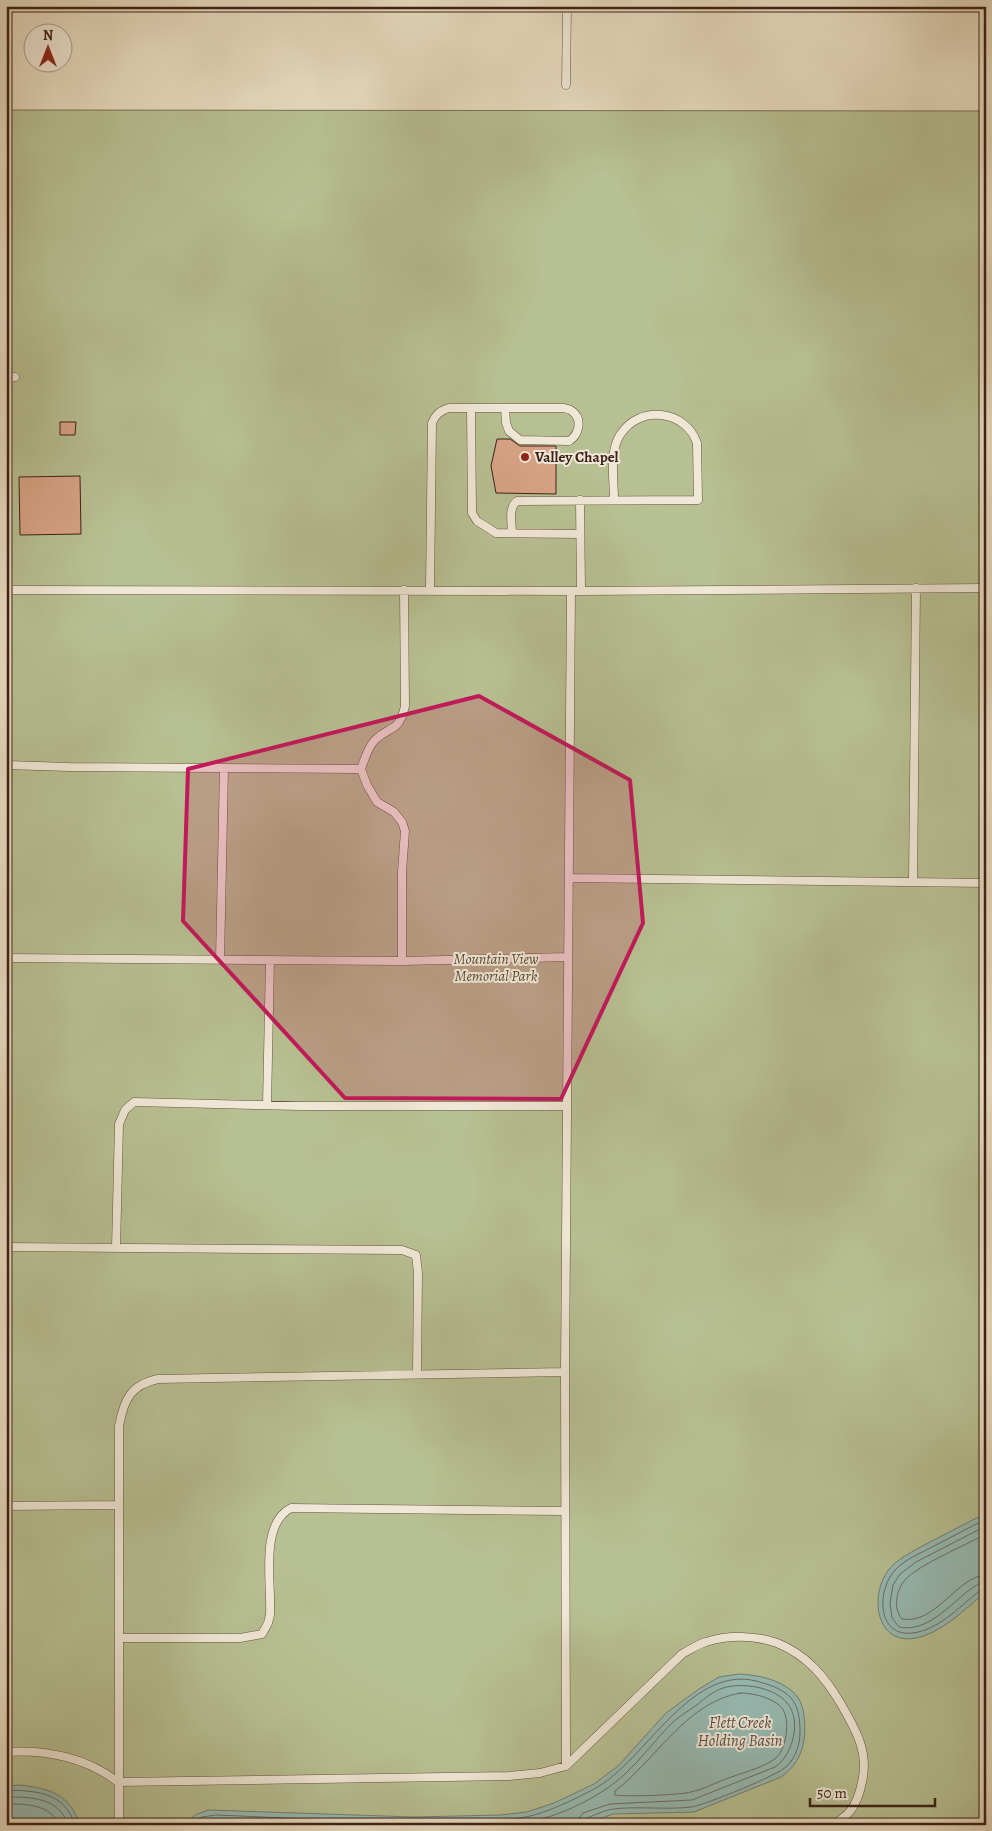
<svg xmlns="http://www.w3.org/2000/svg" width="992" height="1831" viewBox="0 0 992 1831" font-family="Alegreya,serif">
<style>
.green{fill:#b7c092;stroke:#7a7054}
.water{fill:#97bbb4;stroke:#737d75}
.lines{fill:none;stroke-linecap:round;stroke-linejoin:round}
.shore{stroke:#6a6e66;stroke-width:1}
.building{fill:#d8a385;stroke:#3d2117}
.service-casing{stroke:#685042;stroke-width:9}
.service{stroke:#f0e8d7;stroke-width:8}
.marked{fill:#c2185b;fill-opacity:0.2;stroke:#c2185b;stroke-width:4;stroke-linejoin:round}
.poi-dot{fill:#8f2418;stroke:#f0e8d7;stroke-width:2}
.labels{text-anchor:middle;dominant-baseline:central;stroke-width:4;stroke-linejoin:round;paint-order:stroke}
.poi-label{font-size:15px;font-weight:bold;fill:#3d2117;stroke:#f0e8d7;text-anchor:start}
.park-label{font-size:15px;font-style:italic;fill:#5c4936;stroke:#f0e8d7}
.water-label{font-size:16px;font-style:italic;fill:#584f46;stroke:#f0e8d7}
</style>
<rect width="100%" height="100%" fill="#e8dcc1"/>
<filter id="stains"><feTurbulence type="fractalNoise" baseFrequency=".004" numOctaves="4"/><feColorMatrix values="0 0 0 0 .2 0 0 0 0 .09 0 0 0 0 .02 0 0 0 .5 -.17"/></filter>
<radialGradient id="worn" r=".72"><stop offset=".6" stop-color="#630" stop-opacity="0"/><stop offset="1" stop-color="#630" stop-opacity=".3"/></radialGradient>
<path class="green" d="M6 110 986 111V1825H6Z"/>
<path class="water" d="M986 1513V1592C966 1608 945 1630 920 1637 874 1650 867 1590 893 1565 904 1555 919 1548 932 1541 950 1532 968 1522 986 1513Z
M739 1674C757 1675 779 1679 793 1692 800 1698 803 1707 804 1716 807 1740 802 1763 781 1777L694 1812 613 1814 583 1825H184L195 1815 208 1810 414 1817 501 1815 527 1812 554 1803 594 1784 618 1766 666 1713 699 1689 719 1677Z
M20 1785C50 1789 69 1793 80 1825H6V1786Z"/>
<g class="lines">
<path class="shore" d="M986 1519C968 1528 950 1538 932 1547 919 1554 906 1559 896 1569 875 1591 877 1642 918 1632 942 1627 962 1604 981 1590L986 1589
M986 1526 916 1562 900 1574 893 1585 890 1603 892 1618 899 1627C926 1633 949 1606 968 1591 974 1587 978 1583 986 1582
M986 1534C966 1545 918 1565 905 1580 896 1590 893 1609 902 1619 936 1625 957 1576 986 1575
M740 1693C753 1693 769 1697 779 1705 792 1715 787 1748 776 1758 764 1768 738 1774 723 1780 713 1784 702 1790 691 1792 680 1795 626 1797 615 1795V1791C656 1760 685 1703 740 1693Z
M6 1790C36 1791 64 1791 75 1825
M6 1797C31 1797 59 1797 68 1825
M6 1804C28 1804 49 1804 60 1825
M190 1825 202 1817 216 1815C292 1818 368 1823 444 1822 472 1821 499 1822 526 1817 549 1812 573 1800 594 1789 646 1762 692 1658 763 1683 773 1686 784 1690 791 1698 799 1707 800 1721 800 1732 800 1744 796 1757 787 1766 779 1775 705 1805 691 1807 665 1810 639 1806 613 1809 605 1810 595 1815 587 1818L584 1825
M200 1825 216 1821 308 1825
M515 1825C553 1819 595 1801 624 1775 642 1759 656 1738 673 1722 681 1715 690 1710 698 1704 705 1698 714 1691 723 1688 742 1682 774 1687 787 1703 802 1720 793 1755 775 1767L692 1800 610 1804 583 1813 579 1818 578 1825"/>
</g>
<path class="building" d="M60 422H76L75 435H60Z
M497 439H510L520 446H556V494L496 493 491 466Z
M80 476 81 534 20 535 19 477Z"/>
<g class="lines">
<g class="service-casing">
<path id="service" d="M566 85 567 6
M6 379 15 377
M471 408 472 513 477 521 496 533 580 534
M580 500 581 591
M512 533C512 523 508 508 517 501L698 500 697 443C686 410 639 404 620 435 609 452 614 480 614 500
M6 590 581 591 986 588
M430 590 432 423C436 414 440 411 449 408H564C567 409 570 409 572 411 583 419 579 435 569 441L520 440 509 431 506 423 505 408
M6 765 69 767 361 769C364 760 368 747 375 740 390 725 399 733 405 706L404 590
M361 769 367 785 377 802 394 812 402 822 405 831 402 872V961
M569 878 986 883
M913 882 916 588
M6 958 402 961 568 957
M220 960 224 768
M267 1105 270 960
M6 1247 402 1250 416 1255 418 1273 417 1374
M116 1248 119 1124 125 1110 134 1102 301 1106H567
M6 1506 119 1505
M119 1638H240L262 1634 268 1623 270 1615C272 1585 259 1524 291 1508L565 1511
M6 1752C46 1749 87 1758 118 1782L509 1776 540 1773 566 1766 682 1654C690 1650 698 1644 706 1642 728 1635 755 1635 777 1643 807 1655 825 1677 841 1704 856 1730 869 1752 862 1782 860 1792 857 1802 851 1810 847 1816 839 1820 834 1825
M566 1766 565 1372 571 591
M119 1825V1426C124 1400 130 1385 158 1379L565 1372"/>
</g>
<use href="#service" class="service"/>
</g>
<path class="marked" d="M479 696 630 780 643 923 561 1099 345 1098 183 921 188 769Z"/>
<circle class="poi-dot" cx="525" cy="457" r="5"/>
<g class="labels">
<g class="poi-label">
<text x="535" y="457">Valley Chapel</text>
</g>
<g class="park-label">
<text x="496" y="959">Mountain View<tspan x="496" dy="17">Memorial Park</tspan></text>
</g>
<g class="water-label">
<text x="740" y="1723">Flett Creek<tspan x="740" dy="18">Holding Basin</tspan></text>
</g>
</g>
<rect width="992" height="1831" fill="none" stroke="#e8dcc1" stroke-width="25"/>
<rect x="8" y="8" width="977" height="1816" fill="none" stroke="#3d2117" stroke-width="2.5"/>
<rect x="12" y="12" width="967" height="1806" fill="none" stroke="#3d2117"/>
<g transform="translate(48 48)"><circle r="24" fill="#f0e8d7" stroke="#a8988a"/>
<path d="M0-4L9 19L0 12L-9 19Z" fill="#8f2418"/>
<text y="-8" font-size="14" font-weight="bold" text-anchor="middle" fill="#3d2117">N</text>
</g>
<path d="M810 1798v8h125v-8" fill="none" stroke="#3d2117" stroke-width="2.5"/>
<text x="817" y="1798" font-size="15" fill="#3d2117" stroke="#f0e8d7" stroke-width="4" paint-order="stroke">50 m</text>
<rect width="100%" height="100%" filter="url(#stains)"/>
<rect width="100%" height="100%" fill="url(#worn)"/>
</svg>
